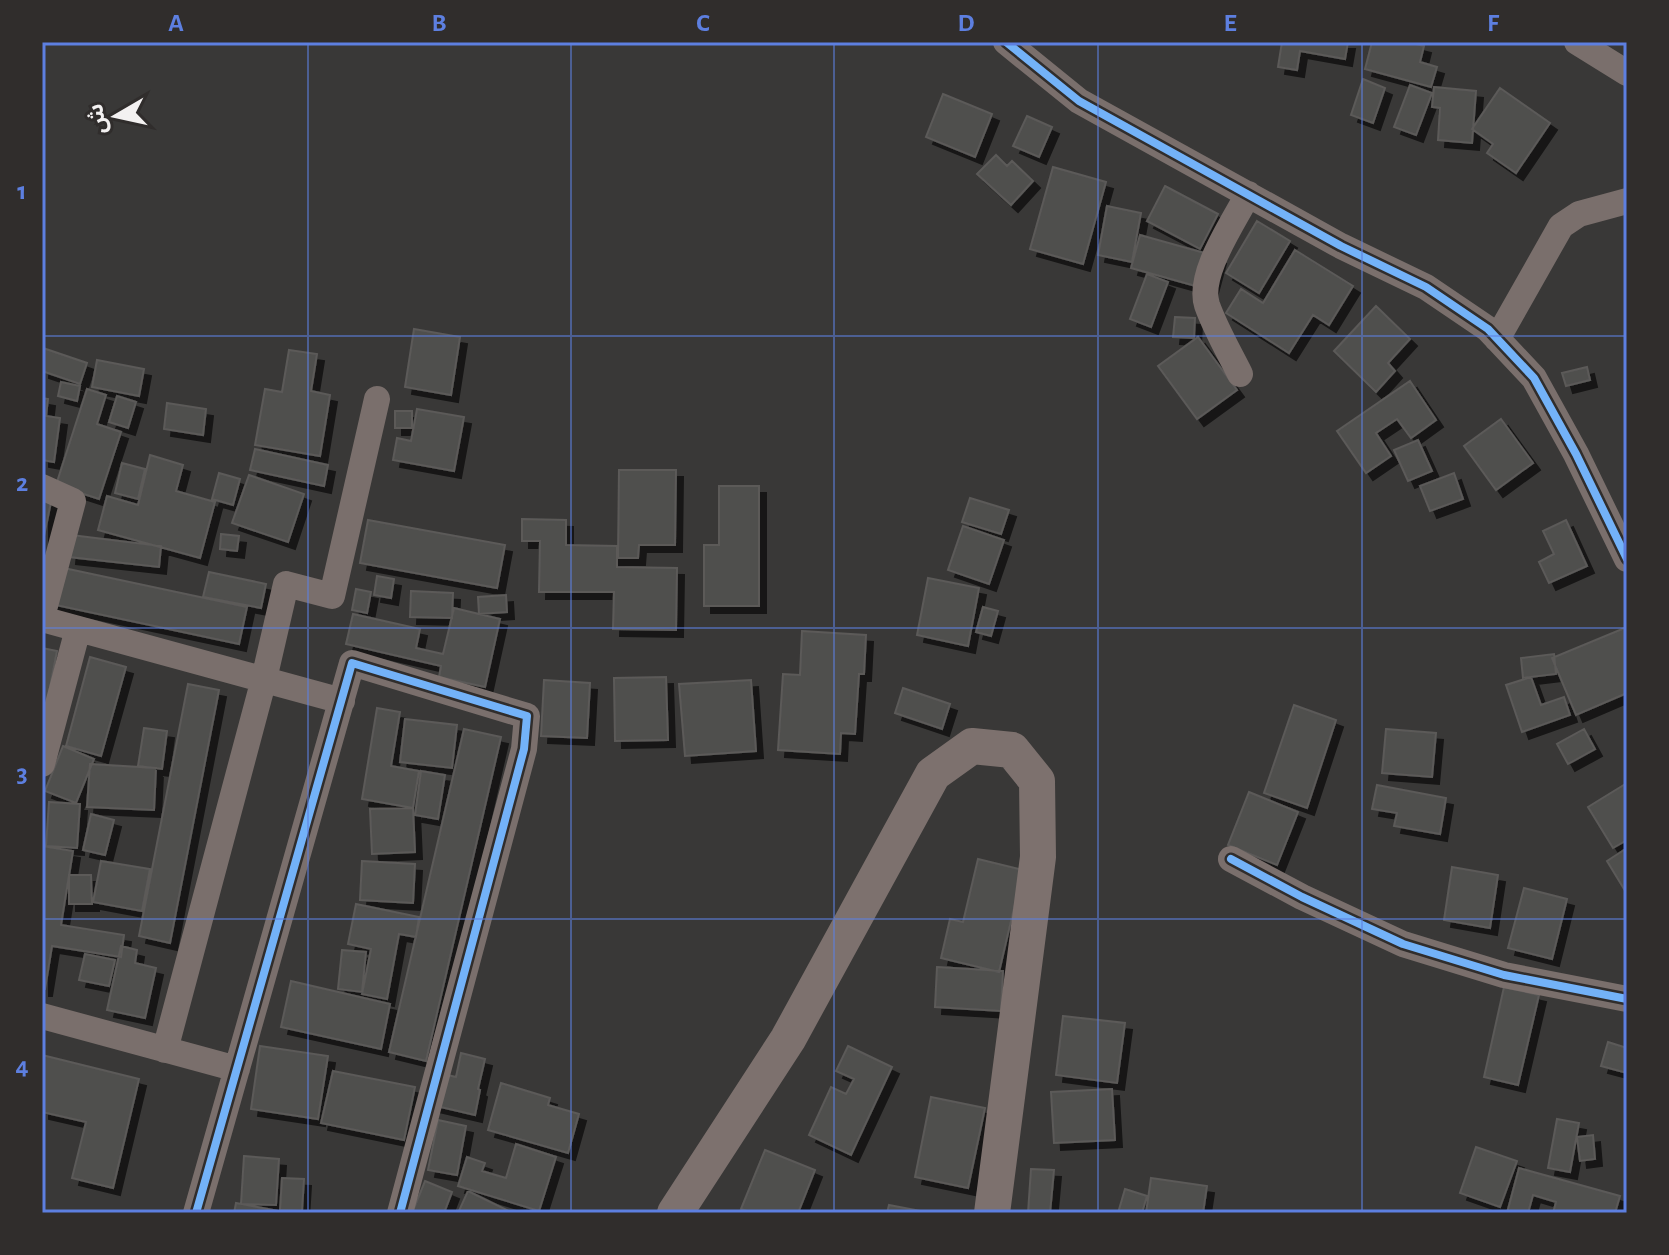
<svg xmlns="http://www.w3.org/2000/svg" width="1669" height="1255" viewBox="0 0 1669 1255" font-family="'Alegreya Sans','Noto Sans Arabic',sans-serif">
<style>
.building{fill:#504f4e;stroke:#5b5a59;stroke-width:2;filter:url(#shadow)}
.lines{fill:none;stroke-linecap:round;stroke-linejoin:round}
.minor{stroke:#7a6f6c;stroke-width:26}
.secondary{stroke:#7d716e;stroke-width:36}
.cycleway-casing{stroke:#302d2c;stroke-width:13}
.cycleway{stroke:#73b2f8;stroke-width:8}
.grid{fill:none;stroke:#5d7fe0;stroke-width:2;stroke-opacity:0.55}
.neatline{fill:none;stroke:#5d7fe0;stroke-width:3}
.grid-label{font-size:26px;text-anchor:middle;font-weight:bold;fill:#5d7fe0}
</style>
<defs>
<filter id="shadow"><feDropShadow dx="7" dy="7" stdDeviation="0" flood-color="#0009"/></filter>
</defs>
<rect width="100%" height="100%" fill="#393837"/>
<path class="building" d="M1282 42H1348L1345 59 1300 51 1297 70 1278 67Z
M1372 42H1408L1424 46 1420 62 1437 67 1431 87 1365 69Z
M1363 79 1385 88 1373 123 1351 115Z
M1410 85 1432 93 1416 135 1394 127Z
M1434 87 1476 91 1472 143 1438 140 1440 108 1432 107Z
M1500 88 1550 123 1516 173 1487 153 1493 144 1472 129Z
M943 94 992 114 975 157 926 137Z
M1027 116 1052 127 1039 157 1013 146Z
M996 155 1007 166 1012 161 1033 181 1011 205 977 174Z
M1053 167 1106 182 1083 264 1030 249Z
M1165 186 1218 214 1200 249 1147 221Z
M1107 206 1141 213 1132 262 1098 255Z
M1257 221 1290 241 1259 293 1226 273Z
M1140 235 1219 257 1210 290 1131 268Z
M1295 250 1353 286 1329 325 1313 315 1289 353 1226 313 1241 289 1263 303Z
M1147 274 1168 282 1151 327 1130 319Z
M1376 306 1410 339 1388 363 1395 371 1376 392 1334 351Z
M1175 317 1195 318 1194 338 1173 337Z
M414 329 460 337 451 395 405 387Z
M1198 337 1237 390 1197 419 1158 366Z
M43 348 87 363 80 384 42 371Z
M289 350 317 354 311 391 330 395 320 456 255 445 265 389 282 392Z
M97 360 144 369 139 396 92 387Z
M1587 367 1590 380 1566 386 1562 373Z
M1410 381 1436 420 1411 438 1397 419 1376 433 1391 456 1366 473 1337 431Z
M61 382 80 386 77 401 58 396Z
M87 389 106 395 97 424 121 432 99 499 56 485Z
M117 396 136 402 128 428 109 422Z
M42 398 48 399 46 416 60 418 54 462 42 460Z
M167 403 206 409 203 435 164 429Z
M417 409 464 417 454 471 393 460 397 438 411 441Z
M395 411H412V428H395Z
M1501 419 1533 463 1496 490 1464 446Z
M1418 440 1432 471 1408 481 1394 450Z
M255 449 328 465 324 486 250 470Z
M150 455 183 465 176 491 215 502 200 558 98 530 107 496 138 505Z
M122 463 145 469 138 499 115 493Z
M619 470H676L675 545H639L638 558H618Z
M219 473 240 479 233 505 212 499Z
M1454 473 1463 499 1430 511 1420 486Z
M249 475 304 494 288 542 232 523Z
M719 486H759V606H704V545H719Z
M42 495 52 497 42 546Z
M970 498 1009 510 1001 534 962 522Z
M522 519 566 520V545L617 546V567L677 568 676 630 613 629 614 592H539L540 541H522Z
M368 520 505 545 497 588 360 563Z
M1566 520 1587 566 1549 583 1539 562 1554 554 1543 531Z
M963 526 1004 540 989 584 948 570Z
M221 534 239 536 237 551 220 549Z
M71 535 161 546 159 567 69 557Z
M59 567 247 607 239 644 51 604Z
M209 572 266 584 261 608 203 597Z
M377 576 394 579 391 598 374 595Z
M928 578 979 588 968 646 917 635Z
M356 589 371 592 367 613 352 610Z
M411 591 453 593 452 618 410 617Z
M506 595 507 612 479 614 478 597Z
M983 607 998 611 991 636 976 632Z
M454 608 500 619 485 687 439 677 441 666 346 644 353 614 420 629 416 648 443 654Z
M1627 627V693L1576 715 1552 658Z
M802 631 866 635 864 674H859L855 734 841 733 840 754 778 750 783 674 800 675Z
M42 648 57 651 42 729Z
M1554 654 1556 674 1523 678 1521 658Z
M90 657 126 667 101 756 66 746Z
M666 677 668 740 615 741 614 678Z
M1531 677 1541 705 1564 697 1570 715 1522 732 1506 685Z
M544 680 590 683 587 738 541 736Z
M751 680 756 751 685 756 679 684Z
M188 684 219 690 170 943 139 936Z
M903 688 950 704 942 729 895 713Z
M1294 705 1336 720 1307 808 1264 793Z
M377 708 400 712 391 766 419 771 413 808 362 799Z
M405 719 457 725 452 768 400 762Z
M144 728 167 731 162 769 138 766Z
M464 729 501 737 426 1061 389 1052Z
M1386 729 1436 733 1432 777 1382 773Z
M1584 729 1595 749 1568 764 1557 744Z
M63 746 94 759 76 803 45 791Z
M90 764 156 768 154 810 87 807Z
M421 771 445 775 438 819 415 815Z
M1627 783V840L1613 848 1588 807Z
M1377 785 1446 798 1440 834 1394 826 1397 813 1372 809Z
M1249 792 1298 812 1277 865 1228 845Z
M49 802 80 804 77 848 46 846Z
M413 808 415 852 372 854 370 809Z
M91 814 114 820 105 855 83 850Z
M42 846 73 851 61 925 124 935 121 957 52 946 45 989H42Z
M1627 848V894L1607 861Z
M978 859 1023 870 999 972 941 958 950 919 963 922Z
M101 861 150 869 142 911 93 902Z
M362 861 415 864 413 903 360 900Z
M1452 867 1498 875 1490 928 1444 920Z
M69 875H91L92 904H69Z
M1524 888 1567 899 1552 959 1508 948Z
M356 904 419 917 416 937 399 934 387 999 362 994 371 949 348 944Z
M121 946 137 950 135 963 156 968 145 1018 107 1010Z
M342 950 366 952 362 992 338 989Z
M85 954 115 960 109 986 79 980Z
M937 967 1003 971 1001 1011 935 1007Z
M291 981 390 1004 381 1049 281 1027Z
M1504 987 1539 995 1518 1085 1484 1077Z
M1063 1016 1125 1023 1117 1083 1056 1075Z
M1608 1042 1627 1048V1073L1601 1066Z
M260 1046 328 1056 318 1119 251 1109Z
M848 1046 892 1067 851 1155 809 1135 831 1087 846 1094 854 1079 836 1071Z
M461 1053 485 1059 478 1089 480 1090 475 1115 432 1105 439 1073 456 1077Z
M42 1055 139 1079 113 1188 72 1178 86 1122 42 1112Z
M333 1071 415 1087 404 1140 321 1123Z
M501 1083 550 1098 548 1105 579 1114 568 1153 488 1130Z
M1112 1089 1115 1140 1054 1143 1051 1092Z
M931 1097 985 1108 968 1188 915 1177Z
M1557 1119 1579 1123 1570 1172 1548 1168Z
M438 1120 466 1126 457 1175 428 1170Z
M1593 1135 1595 1159 1580 1161 1577 1137Z
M516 1144 556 1157 539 1211 458 1186 467 1157 485 1163 482 1171 506 1178Z
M1476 1147 1517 1161 1500 1207 1460 1193Z
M765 1150 815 1170 798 1213H753L741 1209Z
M244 1156 279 1159 276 1205 241 1204Z
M1519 1168 1620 1196 1615 1213H1553L1556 1202 1533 1195 1528 1213H1507Z
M1031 1169 1054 1170 1050 1213H1028Z
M282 1178 304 1179 302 1211 280 1210Z
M1151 1178 1207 1186 1203 1213H1146Z
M425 1181 452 1192 444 1213H412Z
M1125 1189 1147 1196 1142 1213H1118Z
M468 1191 513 1213H458Z
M236 1203 273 1210 287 1213H234Z
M889 1205 931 1213H887Z"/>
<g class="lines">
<path class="minor" d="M1006 42 1079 101 1341 246 1426 287 1488 329 1534 378 1576 454 1627 559
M1577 42 1627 73
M1497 339 1561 226 1579 214 1627 201
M1240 374C1229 352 1215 328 1207 305 1197 274 1234 222 1248 194
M42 487 73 501 42 617
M42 619 342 701
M42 764 78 629
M1231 859 1302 897 1403 944 1504 975 1627 999
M42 1016 237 1069
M165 1050 264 679 286 584 332 596 377 399
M196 1213 352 663 527 716 524 749 400 1213"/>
<path class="secondary" d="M675 1213 788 1039 933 774 972 746 1012 750 1037 781 1038 857 992 1213"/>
<g class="cycleway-casing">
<path id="cycleway" d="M1006 42 1079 101 1341 246 1426 287 1488 329 1534 378 1576 454 1627 559
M1231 859 1302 897 1403 944 1504 975 1627 999
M196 1213 352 663 527 716 524 749 400 1213"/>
</g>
<use href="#cycleway" class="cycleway"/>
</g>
<path class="grid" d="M308 42V1213M571 42V1213M834 42V1213M1098 42V1213M1362 42V1213M42 336H1627M42 628H1627M42 919H1627"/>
<rect width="1669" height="1255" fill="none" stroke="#302d2c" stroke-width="88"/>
<g transform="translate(116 116) rotate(261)" stroke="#302d2c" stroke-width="6" paint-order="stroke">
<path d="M0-6L14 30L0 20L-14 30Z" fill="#f3f1f1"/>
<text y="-12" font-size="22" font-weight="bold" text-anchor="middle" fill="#f3f1f1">ش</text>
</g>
<rect x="44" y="44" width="1581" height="1167" class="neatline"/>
<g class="grid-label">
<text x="176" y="31">A</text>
<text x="439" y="31">B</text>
<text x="703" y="31">C</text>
<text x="966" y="31">D</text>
<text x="1230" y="31">E</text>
<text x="1493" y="31">F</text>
<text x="22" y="199">1</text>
<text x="22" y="491">2</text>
<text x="22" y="782">3</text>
<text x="22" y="1074">4</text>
</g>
</svg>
